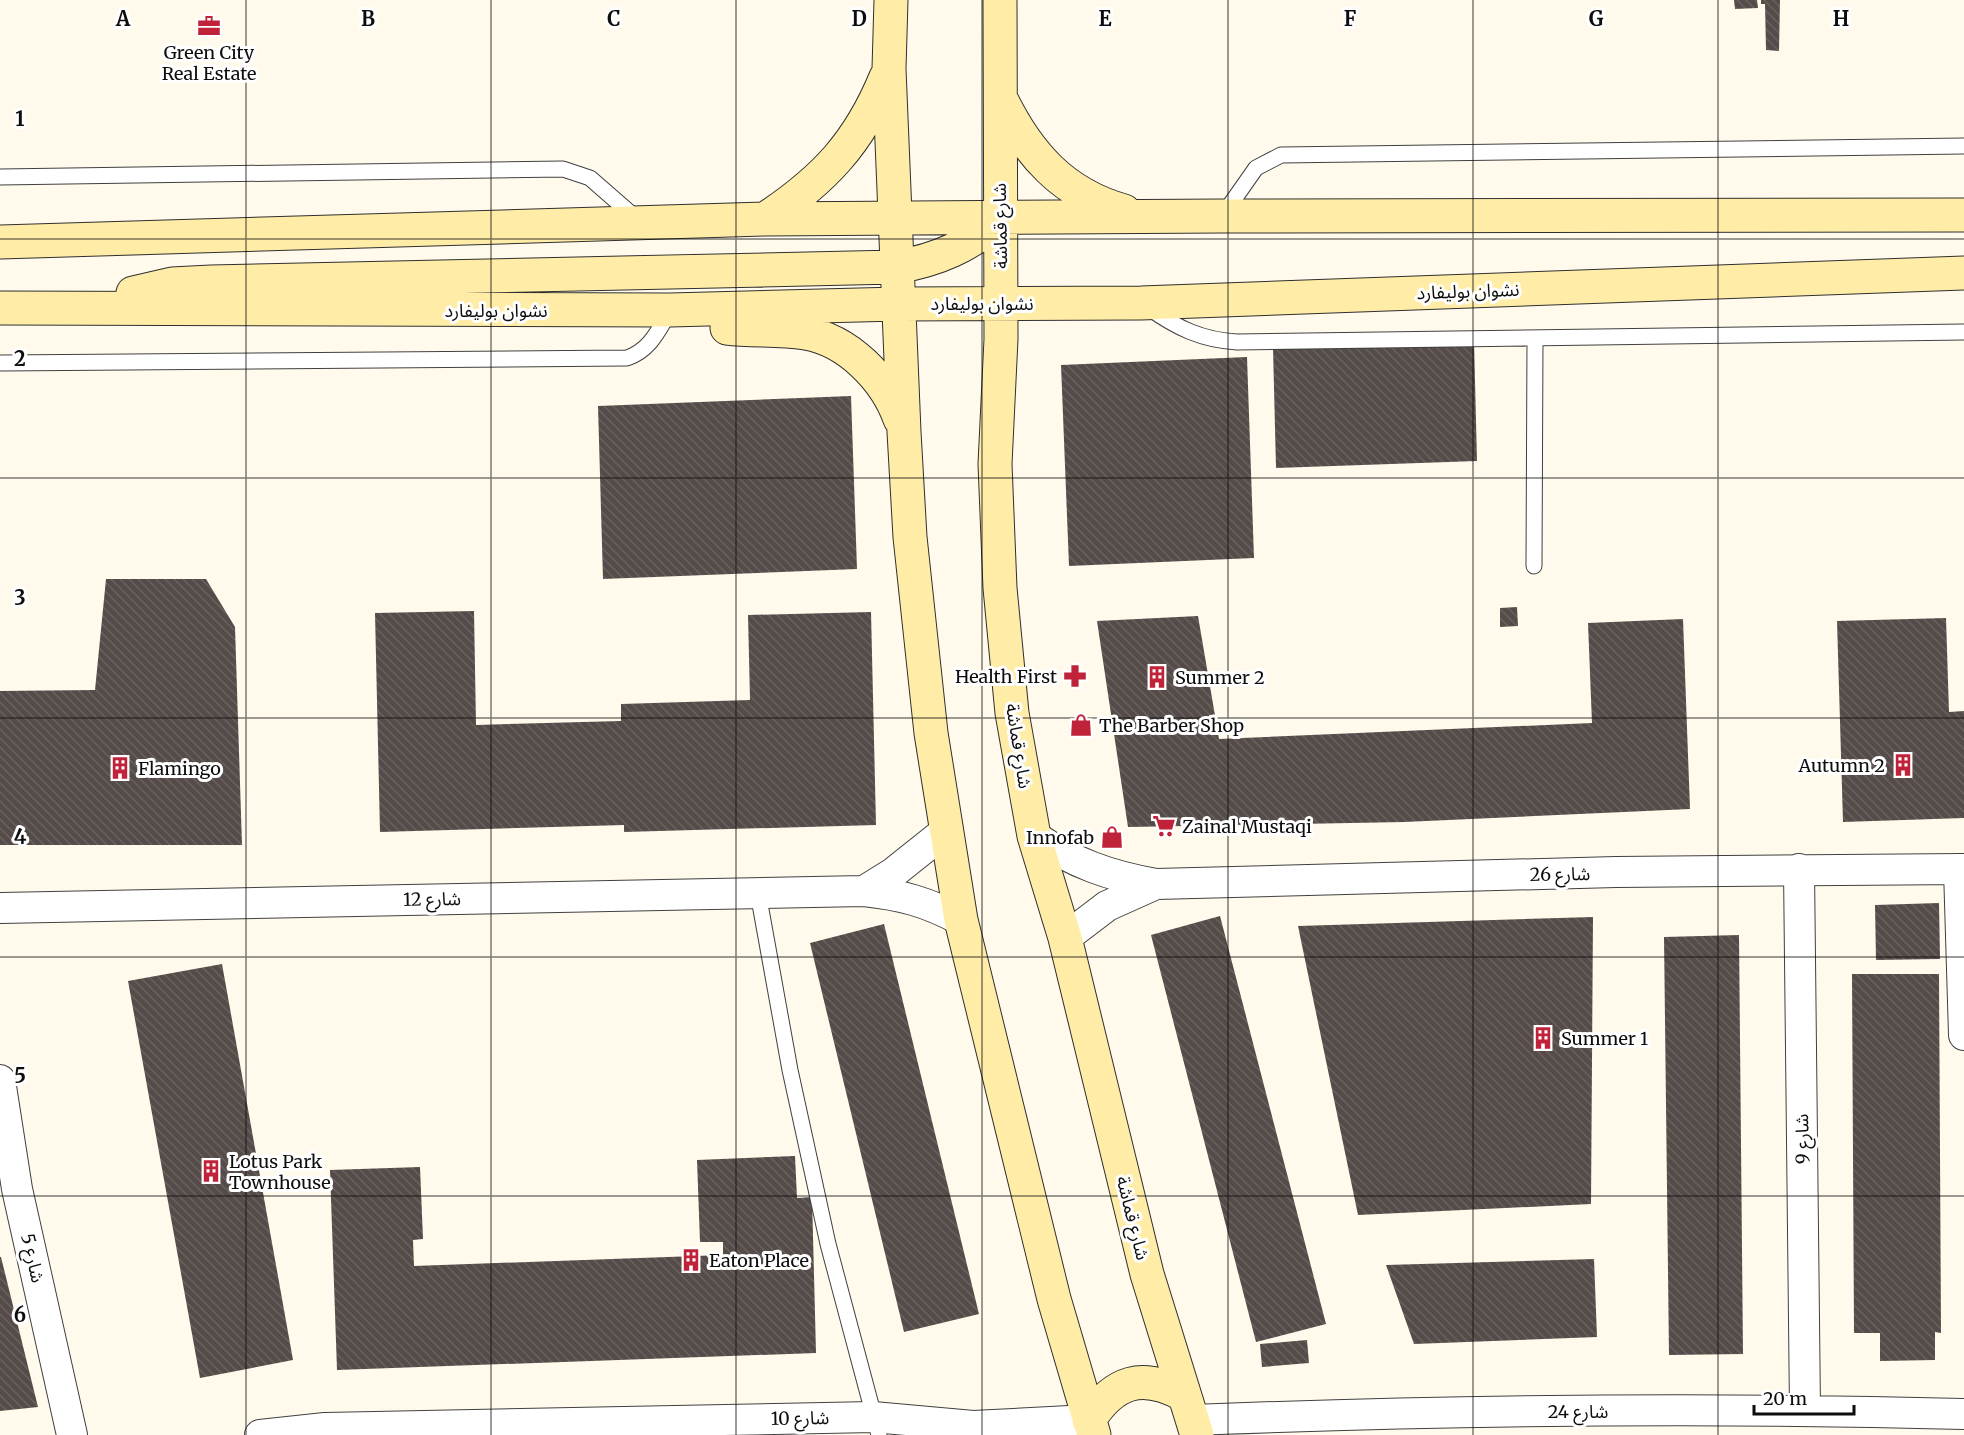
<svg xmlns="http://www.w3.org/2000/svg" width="1964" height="1435" viewBox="0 0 1964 1435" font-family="Merriweather,'Noto Sans Arabic',serif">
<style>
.building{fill:url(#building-back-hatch)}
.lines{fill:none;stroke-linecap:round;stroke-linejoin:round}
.lane-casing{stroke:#404040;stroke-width:17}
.street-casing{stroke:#404040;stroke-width:32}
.secondary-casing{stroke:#2f2f2f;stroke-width:35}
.lane{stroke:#fff;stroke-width:15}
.street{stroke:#fff;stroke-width:30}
.secondary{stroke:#ffeda7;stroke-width:33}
.grid{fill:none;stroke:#0d0d0d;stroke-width:1.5;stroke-opacity:0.55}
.labels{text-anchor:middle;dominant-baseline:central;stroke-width:6;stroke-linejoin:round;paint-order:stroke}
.poi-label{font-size:18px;fill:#0d0d0d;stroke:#fff;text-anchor:start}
.street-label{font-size:18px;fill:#0d0d0d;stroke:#fff}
.grid-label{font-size:20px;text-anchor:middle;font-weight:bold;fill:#0d0d0d;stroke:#fff;stroke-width:6;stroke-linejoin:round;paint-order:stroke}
</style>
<defs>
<pattern id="building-back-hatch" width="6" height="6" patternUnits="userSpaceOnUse" patternTransform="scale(1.5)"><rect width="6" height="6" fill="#554c49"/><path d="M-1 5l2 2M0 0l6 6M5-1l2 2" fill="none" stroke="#68615f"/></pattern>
</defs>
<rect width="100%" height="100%" fill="#fffaec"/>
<path class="building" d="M1734 0H1757L1758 8 1735 9Z
M1761 0H1780L1779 51 1766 50 1765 4H1761Z
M1474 341 1477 461 1276 468 1273 348Z
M1247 357 1254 558 1069 566 1061 365Z
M851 396 857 569 603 579 598 406Z
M106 579H206L235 627 242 845H0V691L95 690Z
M1517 607 1518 626 1500 627V608Z
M474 611 476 725 621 721V704L750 700 748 615 871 612 876 825 624 832V825L380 832 375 613Z
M1198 616 1219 739 1592 723 1588 623 1683 619 1690 809 1404 822 1128 827 1097 621Z
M1946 618 1949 712 1964 711V818L1843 822 1837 621Z
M1939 903 1940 959 1876 960 1875 905Z
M1220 916 1326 1324 1256 1342 1151 935Z
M1593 917 1591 1204 1358 1215 1298 926Z
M884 924 979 1314 904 1332 810 943Z
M1739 935 1743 1354 1669 1355 1664 937Z
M222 964 293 1360 200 1378 128 981Z
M1852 974H1939L1941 1333 1935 1332V1360L1880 1361V1333H1854Z
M795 1156 797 1198 812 1197 816 1353 337 1370 330 1170 420 1167 423 1239 413 1240 414 1266 723 1255V1242H700L697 1160Z
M0 1257H1L38 1407 0 1411Z
M1594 1259 1597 1337 1414 1344 1386 1265Z
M1307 1340 1309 1363 1262 1367 1260 1344Z"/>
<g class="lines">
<g class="lane-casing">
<path id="lane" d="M0 177 563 169 590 178 637 219
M1223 215 1256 168 1281 155 1964 146
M1149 308C1177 328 1202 340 1237 342L1964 332
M0 363 627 358C650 350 658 331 670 311
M1534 566 1535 339
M758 893 790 1070 828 1244 879 1435"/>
</g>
<g class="street-casing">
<path id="street" d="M1034 836C1073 863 1110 876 1156 884L1616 872 1964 869
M1799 869 1805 1410
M1959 869 1964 1035
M864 891 893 873 947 830
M0 908 864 891C902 895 927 902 961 920
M1065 938 1107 906 1156 884
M0 1080 17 1189 72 1435
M1192 1420C1449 1410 1707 1407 1964 1414
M260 1435 325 1428 873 1417 973 1426 1089 1420"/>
</g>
<g class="secondary-casing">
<path id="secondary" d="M891 0 889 69 904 432 910 537 931 733 961 920 1054 1299 1094 1435
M1000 0 1001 339 995 464 1000 588 1012 713 1034 836 1065 938 1147 1274 1197 1435
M1001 99C1028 154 1063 194 1124 211
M765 219C824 180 859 143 886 77
M0 242 765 219 1223 216 1964 215
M133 293 172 284 211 282 896 267C938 260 969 246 1001 218
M0 308 670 310 898 304 1141 303 1964 273
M727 328C752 331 779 329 805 333 848 340 886 379 900 419
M1089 1420C1114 1381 1142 1372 1184 1395"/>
</g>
<use href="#lane" class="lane"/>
<use href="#street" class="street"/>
<use href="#secondary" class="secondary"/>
</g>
<path class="grid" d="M246 0V1435M491 0V1435M736 0V1435M982 0V1435M1228 0V1435M1473 0V1435M1718 0V1435M0 239H1964M0 478H1964M0 718H1964M0 957H1964M0 1196H1964"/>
<defs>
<g id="office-bare" transform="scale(1.8)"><path d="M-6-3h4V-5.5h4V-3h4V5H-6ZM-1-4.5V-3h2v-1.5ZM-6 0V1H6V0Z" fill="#bf2239" stroke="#fff" stroke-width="2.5" paint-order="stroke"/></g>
<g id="pharmacy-bare" transform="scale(1.8)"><path d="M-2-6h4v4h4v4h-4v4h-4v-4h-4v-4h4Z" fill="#bf2239" stroke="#fff" stroke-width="2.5" paint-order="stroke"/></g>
<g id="building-bare" transform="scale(1.8)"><path d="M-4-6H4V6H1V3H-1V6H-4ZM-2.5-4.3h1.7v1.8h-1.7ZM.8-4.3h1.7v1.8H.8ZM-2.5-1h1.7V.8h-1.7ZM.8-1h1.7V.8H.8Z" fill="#bf2239" stroke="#fff" stroke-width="2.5" paint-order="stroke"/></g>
<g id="shop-bare" transform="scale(1.8)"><path d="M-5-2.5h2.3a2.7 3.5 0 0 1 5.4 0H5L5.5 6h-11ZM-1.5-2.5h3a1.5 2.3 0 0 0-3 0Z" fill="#bf2239" stroke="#fff" stroke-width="2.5" paint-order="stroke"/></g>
<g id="supermarket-bare" transform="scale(1.8)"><path d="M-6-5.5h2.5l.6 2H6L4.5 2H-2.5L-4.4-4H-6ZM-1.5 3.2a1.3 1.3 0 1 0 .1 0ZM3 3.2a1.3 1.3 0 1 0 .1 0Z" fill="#bf2239" stroke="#fff" stroke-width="2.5" paint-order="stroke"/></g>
</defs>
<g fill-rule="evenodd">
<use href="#office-bare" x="209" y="26"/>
<use href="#pharmacy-bare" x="1075" y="676"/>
<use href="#building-bare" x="1157" y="677"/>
<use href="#shop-bare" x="1081" y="725"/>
<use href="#building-bare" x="1903" y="765"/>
<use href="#building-bare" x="120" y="768"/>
<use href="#supermarket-bare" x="1164" y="826"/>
<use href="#shop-bare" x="1112" y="837"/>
<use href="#building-bare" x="1543" y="1038"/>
<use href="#building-bare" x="211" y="1171"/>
<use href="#building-bare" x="691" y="1260"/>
</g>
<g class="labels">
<g class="poi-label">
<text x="209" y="52" text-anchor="middle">Green City<tspan x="209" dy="21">Real Estate</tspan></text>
<text x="1057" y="676" text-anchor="end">Health First</text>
<text x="1175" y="677">Summer 2</text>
<text x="1099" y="725">The Barber Shop</text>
<text x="1885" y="765" text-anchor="end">Autumn 2</text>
<text x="138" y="768">Flamingo</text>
<text x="1182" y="826">Zainal Mustaqi</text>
<text x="1094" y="837" text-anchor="end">Innofab</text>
<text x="1561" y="1038">Summer 1</text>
<text x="229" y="1161">Lotus Park<tspan x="229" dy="21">Townhouse</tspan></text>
<text x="709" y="1260">Eaton Place</text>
</g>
<g class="street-label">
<text transform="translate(1000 226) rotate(-91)">شارع قماشة</text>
<text transform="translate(1468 291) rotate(-2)">نشوان بوليفارد</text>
<text x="982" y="303">نشوان بوليفارد</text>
<text x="496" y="310">نشوان بوليفارد</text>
<text transform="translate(1019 746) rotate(81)">شارع قماشة</text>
<text transform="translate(1560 874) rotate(-1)">شارع 26</text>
<text transform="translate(432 899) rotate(-1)">شارع 12</text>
<text transform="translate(1802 1139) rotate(-91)">شارع 9</text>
<text transform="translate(1133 1218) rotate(76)">شارع قماشة</text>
<text transform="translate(33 1258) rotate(77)">شارع 5</text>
<text x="1578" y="1411">شارع 24</text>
<text transform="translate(800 1418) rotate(-1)">شارع 10</text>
</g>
</g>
<g class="grid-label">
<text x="123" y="26">A</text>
<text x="368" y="26">B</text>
<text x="614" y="26">C</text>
<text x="859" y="26">D</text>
<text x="1105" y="26">E</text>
<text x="1350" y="26">F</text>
<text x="1596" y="26">G</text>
<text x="1841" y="26">H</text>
<text x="20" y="126">1</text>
<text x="20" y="366">2</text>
<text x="20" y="605">3</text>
<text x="20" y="844">4</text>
<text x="20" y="1083">5</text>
<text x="20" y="1322">6</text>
</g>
<path d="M1754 1405v9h100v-9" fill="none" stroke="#0d0d0d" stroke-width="3"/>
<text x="1763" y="1405" font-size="18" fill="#0d0d0d" stroke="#ffffff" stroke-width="4.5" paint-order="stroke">20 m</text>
</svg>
